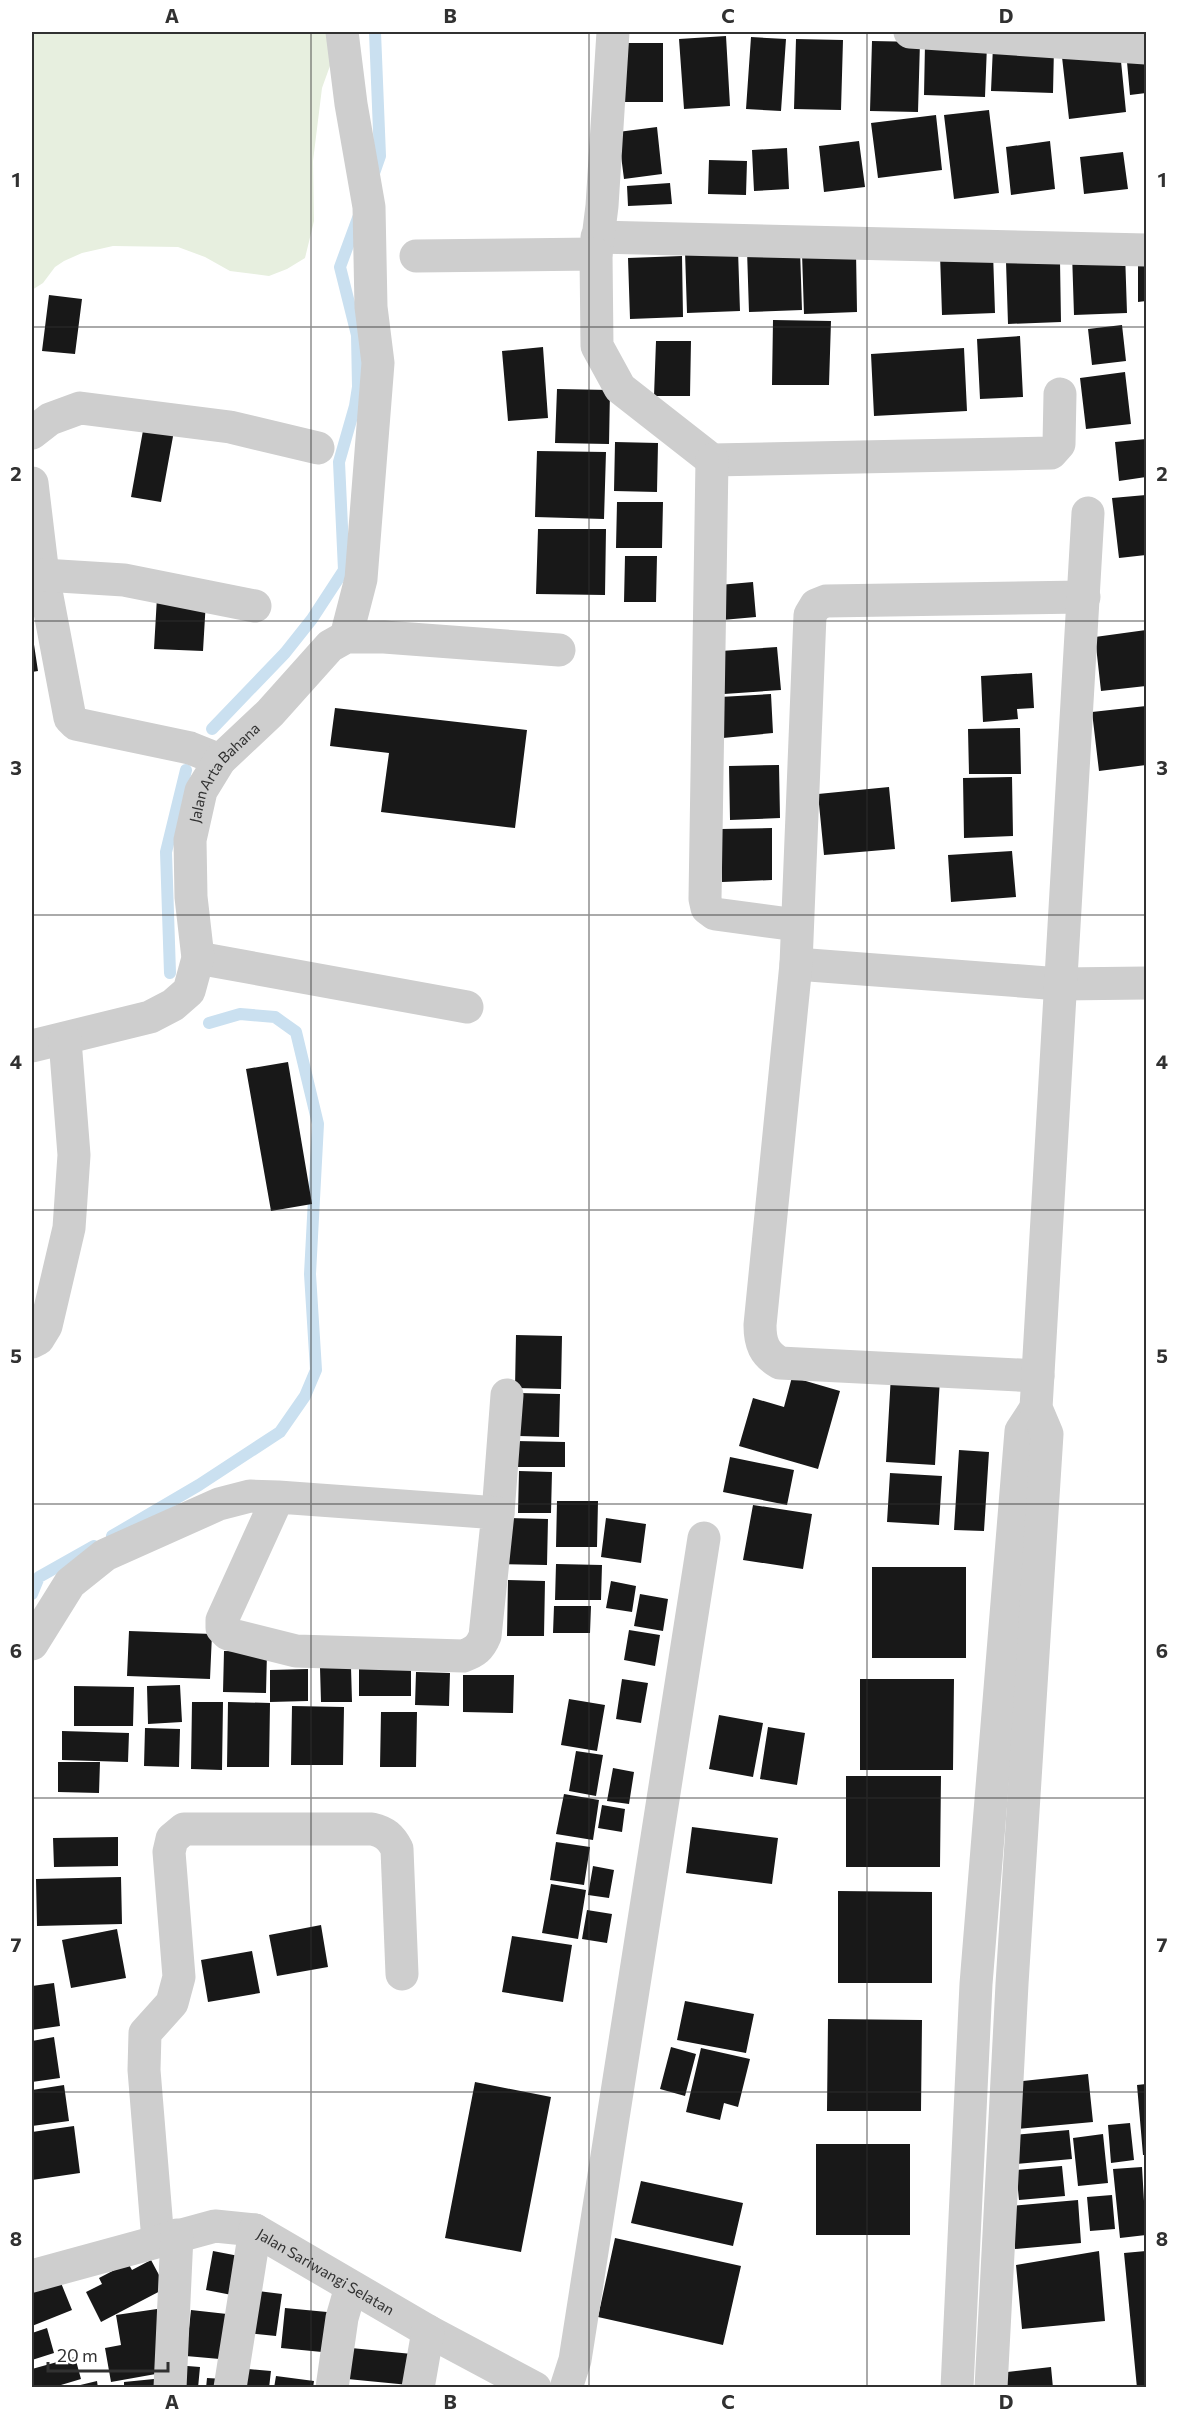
<svg xmlns="http://www.w3.org/2000/svg" width="1178" height="2419" viewBox="0 0 1178 2419" font-family="Commissioner,sans-serif">
<style>
.green{fill:#e7efdf}
.lines{fill:none;stroke-linecap:round;stroke-linejoin:round}
.stream{stroke:#cae0f0;stroke-width:12}
.building{fill:#181818}
.minor{stroke:#cecece;stroke-width:33}
.grid{fill:none;stroke:#313131;stroke-width:1.5;stroke-opacity:0.55}
.labels{text-anchor:middle;dominant-baseline:central;stroke-width:6;stroke-linejoin:round;paint-order:stroke}
.street-label{font-size:15px;fill:#313131;stroke:#fff}
.neatline{fill:none;stroke:#313131;stroke-width:2}
.grid-label{font-size:20px;text-anchor:middle;font-weight:bold;fill:#313131}
</style>
<rect width="100%" height="100%" fill="#fff"/>
<path class="green" d="M32 32H333L335 52 322 88 313 161 314 221 305 258 287 269 269 276 230 271 205 257 178 247 113 246 82 253 64 261 55 267 43 283 32 290Z"/>
<g class="lines">
<path class="stream" d="M373 176 380 156 375 32
M212 729 285 653 312 619 344 570 339 462 355 406 358 387 357 335 340 267 358 218
M170 973 166 852 186 770
M112 1536 199 1485 280 1432 305 1396 316 1370 310 1274 318 1124 296 1032 275 1017 240 1014 209 1023
M32 1594 39 1577 94 1546"/>
</g>
<path class="building" d="M726 36 730 106 684 109 679 39Z
M751 37 786 39 781 111 746 109Z
M796 39 843 40 841 110 794 109Z
M872 41 920 42 918 112 870 111Z
M623 43H663V102H623Z
M925 44 987 45 985 97 924 95Z
M993 46 1054 47 1053 93 991 91Z
M1120 51 1126 112 1069 119 1062 57Z
M1146 60V93L1130 95 1127 62Z
M989 110 999 193 954 199 944 115Z
M936 115 942 170 878 178 871 123Z
M657 127 662 174 624 179 618 132Z
M859 141 865 187 824 192 819 146Z
M1050 141 1055 189 1011 195 1006 147Z
M787 148 789 189 754 191 752 150Z
M1123 152 1128 189 1084 194 1080 157Z
M709 160 747 161 746 195 708 194Z
M670 183 672 204 628 206 627 186Z
M800 249 802 310 749 312 747 250Z
M738 250 740 311 687 313 685 251Z
M856 251 857 312 804 314 802 253Z
M993 252 995 313 942 315 940 254Z
M1125 252 1127 313 1074 315 1072 253Z
M682 256 683 317 630 319 628 258Z
M1146 256V301L1138 302V257Z
M1060 261 1061 322 1008 324 1006 262Z
M49 295 82 299 75 354 42 351Z
M773 320 831 321 829 385H772Z
M1122 325 1126 361 1092 365 1088 329Z
M1020 336 1023 397 980 399 977 339Z
M656 341H691L690 396H654Z
M543 347 548 418 508 421 502 351Z
M964 348 967 411 874 416 871 354Z
M1125 372 1131 424 1086 429 1080 378Z
M557 389 610 390 609 444 555 443Z
M144 425 174 431 161 502 131 497Z
M1146 439V477L1119 481 1115 442Z
M615 442 658 443 657 492 614 491Z
M537 451 606 452 604 519 535 517Z
M1146 495V555L1119 558 1112 498Z
M617 502H663L662 548H616Z
M538 529H606L605 595 536 594Z
M625 556H657L656 602H624Z
M753 582 756 617 722 620 719 585Z
M157 597 206 600 203 651 154 649Z
M1146 630V686L1101 691 1095 637Z
M33 638 38 671 32 672V639Z
M777 647 781 690 724 694 721 651Z
M1032 673 1034 708 1017 709 1018 719 983 722 981 676Z
M771 694 773 733 723 738 720 697Z
M1146 706V765L1099 771 1092 712Z
M335 708 527 730 515 828 381 812 389 753 330 746Z
M1020 728 1021 774H969L968 729Z
M779 765 780 818 730 820 729 766Z
M1012 777 1013 836 964 838 963 778Z
M889 787 895 849 824 855 818 794Z
M772 828V880L722 882 721 829Z
M1012 851 1016 897 951 902 948 855Z
M288 1062 312 1204 271 1211 246 1069Z
M516 1335 562 1336 561 1389 515 1388Z
M891 1375 940 1378 935 1465 886 1462Z
M792 1377 840 1391 818 1469 739 1446 753 1398 784 1407Z
M519 1393 560 1394 559 1437 518 1436Z
M516 1441 565 1442V1467H515Z
M959 1450 989 1452 984 1531 954 1530Z
M730 1457 794 1470 787 1505 723 1492Z
M519 1471 552 1472 551 1513H518Z
M890 1473 942 1476 939 1525 887 1522Z
M557 1501H598L597 1547H556Z
M753 1505 812 1514 803 1569 743 1560Z
M504 1518 548 1519 547 1565 502 1564Z
M606 1518 646 1524 641 1563 601 1557Z
M556 1564 602 1565 601 1600H555Z
M872 1567H966V1658H872Z
M508 1580 545 1581 544 1636H507Z
M611 1581 636 1586 632 1612 606 1608Z
M640 1594 668 1599 663 1631 634 1626Z
M554 1606H591L590 1633H553Z
M629 1630 660 1635 655 1666 624 1660Z
M129 1631 212 1634 210 1679 127 1676Z
M224 1651 267 1652 266 1693 223 1692Z
M359 1664 411 1665V1696H359Z
M351 1667 352 1702H321L320 1668Z
M308 1669V1701L270 1702V1670Z
M416 1672 450 1673 449 1706 415 1705Z
M463 1675H514L513 1713 463 1712Z
M622 1679 648 1683 641 1723 616 1719Z
M860 1679H954L953 1770H860Z
M180 1685 182 1722 148 1724 147 1686Z
M74 1686 134 1687 133 1726H74Z
M569 1699 605 1705 597 1751 561 1745Z
M192 1702H223L222 1770 191 1769Z
M228 1702 270 1703 269 1767H227Z
M292 1706 344 1707 343 1765H291Z
M381 1712H417L416 1767H380Z
M719 1715 763 1723 753 1777 709 1769Z
M768 1727 805 1733 797 1785 760 1779Z
M145 1728 180 1729 179 1767 144 1766Z
M62 1731 129 1733 128 1762 62 1760Z
M576 1751 603 1755 596 1796 569 1791Z
M58 1762H100L99 1793 58 1792Z
M613 1768 634 1772 629 1804 607 1801Z
M846 1776H941L940 1867H846Z
M564 1794 599 1800 593 1840 556 1834Z
M602 1805 625 1809 622 1832 598 1828Z
M692 1827 778 1838 772 1884 686 1873Z
M118 1837V1866L54 1867 53 1838Z
M556 1842 590 1847 584 1885 550 1880Z
M593 1866 614 1870 609 1898 588 1895Z
M121 1877 122 1924 37 1926 36 1879Z
M551 1884 586 1890 578 1939 542 1933Z
M838 1891 932 1892V1983H838Z
M587 1910 612 1914 607 1943 582 1939Z
M321 1925 328 1967 277 1976 269 1935Z
M117 1929 126 1978 71 1988 62 1940Z
M512 1936 572 1945 563 2002 502 1992Z
M252 1951 260 1993 208 2002 201 1960Z
M54 1983 60 2026 32 2030V1986Z
M685 2001 754 2014 746 2053 677 2040Z
M828 2019 922 2020 921 2111H827Z
M54 2037 60 2078 32 2082V2041Z
M671 2047 696 2054 685 2096 660 2089Z
M701 2048 750 2059 738 2107 724 2103 720 2120 686 2112Z
M1088 2074 1093 2122 1017 2129 1013 2082Z
M475 2082 551 2097 521 2252 445 2238Z
M1146 2084V2155H1143L1137 2085Z
M64 2085 69 2121 32 2126V2090Z
M1130 2123 1134 2160 1111 2163 1108 2125Z
M74 2126 80 2173 32 2180V2132Z
M1069 2130 1072 2159 1016 2164 1013 2135Z
M1103 2134 1108 2183 1078 2186 1073 2138Z
M816 2144H910V2235H816Z
M1062 2166 1065 2196 1019 2200 1016 2170Z
M1142 2167 1146 2235 1120 2238 1113 2169Z
M641 2181 743 2203 733 2246 631 2223Z
M1112 2195 1115 2229 1090 2231 1087 2197Z
M1078 2200 1081 2243 1015 2249 1011 2206Z
M615 2238 741 2266 723 2345 598 2317Z
M213 2251 244 2257 237 2296 206 2290Z
M1099 2251 1105 2321 1022 2329 1016 2265Z
M1146 2251V2388H1137L1124 2253Z
M151 2260 166 2288 101 2322 86 2292 102 2284 99 2278 128 2263 132 2270Z
M59 2278 72 2310 32 2326V2289Z
M250 2290 282 2294 276 2336 245 2333Z
M285 2308 327 2312 322 2352 281 2348Z
M157 2309 167 2372 111 2382 105 2348 121 2345 116 2315Z
M191 2310 236 2315 231 2360 186 2356Z
M47 2328 54 2353 32 2360V2333Z
M341 2347 412 2354 409 2385 337 2378Z
M75 2357 81 2379 51 2388H33L32 2369Z
M175 2365 200 2367 198 2388H173Z
M1051 2367 1053 2388H1000L999 2373Z
M238 2368 271 2371 269 2388H235Z
M276 2376 314 2381 313 2388H274Z
M207 2378 224 2379V2388H206Z
M154 2379 155 2388H124V2382Z
M97 2381 98 2388H72V2387Z"/>
<g class="lines">
<g class="minor">
<path d="M342 32 351 104 369 207 371 307 378 363 361 579 346 637"/>
<path d="M910 32 1146 48"/>
<path d="M597 237 1146 250"/>
<path d="M596 254 602 206 613 32"/>
<path d="M416 256 596 254 597 346 620 388 712 460 1051 453 1059 444 1060 394"/>
<path d="M32 433 50 419 80 408 230 427 318 448"/>
<path d="M712 460 705 899 707 908 715 914 797 925"/>
<path d="M32 483 43 575 70 718 76 724 190 748 220 760"/>
<path d="M43 575 124 580 255 606"/>
<path d="M198 958 467 1007"/>
<path d="M796 964 1060 984 1146 983"/>
<path id="s1" d="M32 1046 150 1017 173 1005 189 991 198 958 191 897 190 840 201 791 220 760 270 713 330 646 346 637H384L559 650"/>
<path d="M32 1342 38 1339 46 1326 69 1228 74 1155 65 1040"/>
<path d="M1038 1376 780 1363C764 1354 760 1343 760 1325L796 964 810 615 816 605 826 601 1084 597"/>
<path d="M498 1513 507 1395"/>
<path d="M32 1644 70 1583 105 1555 219 1504 250 1496 278 1497 498 1513 485 1636C480 1648 475 1652 463 1656L296 1651 228 1634 222 1628V1620L278 1497"/>
<path d="M158 2241 144 2070 145 2033 172 2003 179 1977 169 1852 172 1839 184 1829H372C385 1832 391 1837 397 1849L402 1974"/>
<path id="s2" d="M32 2276 215 2226 255 2230 428 2331 535 2388"/>
<path d="M170 2388 177 2235"/>
<path d="M230 2388 255 2230"/>
<path d="M332 2388 342 2318 351 2287"/>
<path d="M418 2388 428 2331"/>
<path d="M566 2388 575 2360 704 1538"/>
<path d="M957 2388 976 1984 1021 1431 1036 1408"/>
<path d="M991 2388 1012 1984 1047 1434 1036 1408 1088 513"/>
</g>
</g>
<path class="grid" d="M311 32V2388M589 32V2388M867 32V2388M32 327H1146M32 621H1146M32 915H1146M32 1210H1146M32 1504H1146M32 1798H1146M32 2092H1146"/>
<g class="labels">
<g class="street-label">
<text stroke="none"><textPath href="#s1" startOffset="399">Jalan Arta Bahana</textPath></text>
<text stroke="none"><textPath href="#s2" startOffset="312">Jalan Sariwangi Selatan</textPath></text>
</g>
</g>
<rect width="1178" height="2419" fill="none" stroke="#ffffff" stroke-width="66"/>
<path d="M48 2362v9h120v-9" fill="none" stroke="#313131" stroke-width="3"/>
<text x="57" y="2362" font-size="18" fill="#313131" stroke="#ffffff" stroke-width="4.5" paint-order="stroke">20 m</text>
<rect x="33" y="33" width="1112" height="2353" class="neatline"/>
<g class="grid-label">
<text x="172" y="23">A</text>
<text x="450" y="23">B</text>
<text x="728" y="23">C</text>
<text x="1006" y="23">D</text>
<text x="16" y="187">1</text>
<text x="1162" y="187">1</text>
<text x="16" y="481">2</text>
<text x="1162" y="481">2</text>
<text x="16" y="775">3</text>
<text x="1162" y="775">3</text>
<text x="16" y="1069">4</text>
<text x="1162" y="1069">4</text>
<text x="16" y="1363">5</text>
<text x="1162" y="1363">5</text>
<text x="16" y="1658">6</text>
<text x="1162" y="1658">6</text>
<text x="16" y="1952">7</text>
<text x="1162" y="1952">7</text>
<text x="16" y="2246">8</text>
<text x="1162" y="2246">8</text>
<text x="172" y="2409">A</text>
<text x="450" y="2409">B</text>
<text x="728" y="2409">C</text>
<text x="1006" y="2409">D</text>
</g>
</svg>
